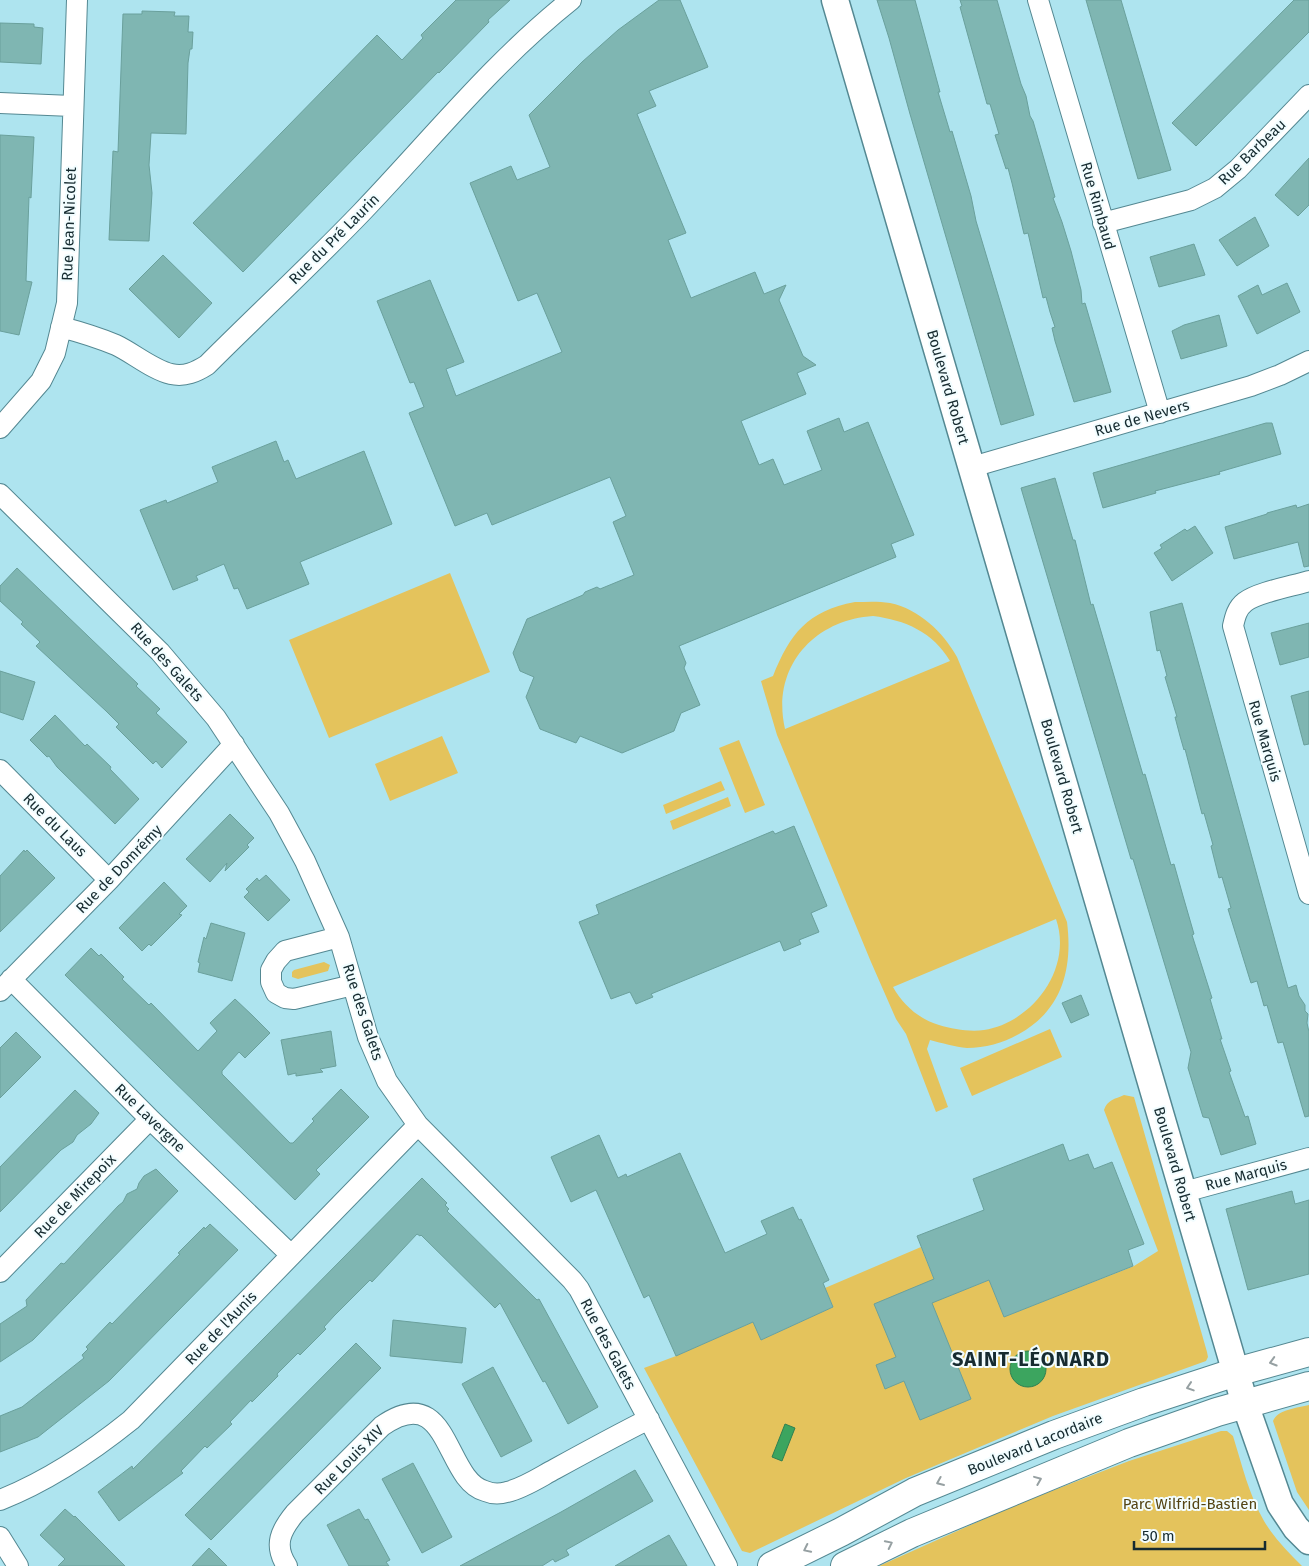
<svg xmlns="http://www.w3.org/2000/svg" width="1309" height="1566" viewBox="0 0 1309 1566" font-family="'Fira Sans',sans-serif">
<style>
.green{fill:#e4c35c;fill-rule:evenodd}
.water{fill:#3ca55f;stroke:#318051}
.building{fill:#7fb6b2;stroke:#6aa09c}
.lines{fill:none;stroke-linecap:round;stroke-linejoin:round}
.minor-casing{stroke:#548892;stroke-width:22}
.tertiary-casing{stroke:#548892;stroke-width:29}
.secondary-casing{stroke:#548892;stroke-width:30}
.minor{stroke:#fff;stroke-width:20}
.tertiary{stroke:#fff;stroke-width:26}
.secondary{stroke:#fff;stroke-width:28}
.oneway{stroke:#96a0a2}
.labels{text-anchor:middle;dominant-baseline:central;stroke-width:4;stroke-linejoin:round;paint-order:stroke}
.street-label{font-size:15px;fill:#162b30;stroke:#f2fdff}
.park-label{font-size:15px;fill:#544413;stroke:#f2fdff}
.district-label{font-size:20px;font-weight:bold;letter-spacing:1px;fill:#162b30;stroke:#f2fdff}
</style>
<rect width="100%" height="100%" fill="#aee4ef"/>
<path class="green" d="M450 573 490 672 329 738 289 640Z
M855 602C866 602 878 601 890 603 919 609 943 632 957 657L1067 922C1073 969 1062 1010 1019 1034 1004 1043 985 1048 967 1048 955 1047 942 1043 930 1040L927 1049 948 1107 936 1112 906 1034 896 1019 871 962 777 735 761 681 773 676C790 634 807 611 855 602ZM873 616C905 620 933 632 950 661L785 729C771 668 813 620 873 616ZM1056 919C1073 968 1033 1022 984 1030 969 1032 953 1029 939 1025 919 1019 903 1005 893 987Z
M442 736 458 773 390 801 375 764Z
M739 740 765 805 745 813 719 748Z
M721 781 725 790 666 814 663 805Z
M728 797 731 806 673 830 670 821Z
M324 962 330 965 328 971 298 979 292 977V972L294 970Z
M1050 1029 1062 1057 972 1096 960 1068Z
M1124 1095 1134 1097 1207 1352 1208 1357 1206 1361 1053 1416 906 1478 750 1553 742 1551 644 1368 676 1356 753 1322 761 1340 833 1307 825 1288 921 1247 942 1299 989 1280 1004 1317 1134 1266 1158 1251 1104 1110C1107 1100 1115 1099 1124 1095Z
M1309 1405V1510L1297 1492 1273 1421C1278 1409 1298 1408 1309 1405Z
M1221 1431H1227L1233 1436C1242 1465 1249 1495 1264 1521 1274 1538 1288 1552 1302 1566H879L1013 1506 1129 1461Z"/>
<path class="water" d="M1010 1369a18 18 0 1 1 36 0a18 18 0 1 1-36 0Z
M785 1424 795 1428 782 1461 772 1457Z"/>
<path class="building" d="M456 0H510L488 20 489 22 439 73 438 72 243 272 193 223 377 35 402 60 423 38 421 35Z
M659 0H680L708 67 649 91 656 106 637 114 686 233 668 240 691 298 755 272 764 294 786 285 779 300 803 356 816 365 797 373 806 394 741 421 759 465 773 459 784 485 822 470 807 431 839 418 844 432 868 422 914 535 891 544 896 557 679 646 686 663 684 668 700 705 681 713 674 731 622 753 580 736 576 743 540 729 526 697 534 677 520 671 513 653 527 619 583 595 585 592 597 587 600 589 634 575 613 522 626 516 610 477 492 525 487 513 455 526 409 413 424 407 414 382 410 383 377 301 430 280 464 362 446 369 456 396 562 352 537 293 518 301 470 183 511 166 517 180 550 167 529 115 582 62 618 30Z
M877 0H915L940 92H938L950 132 952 131 971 196 976 221 1034 415 1001 425 910 114 889 38Z
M960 0H997L1021 84 1026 96 1030 116 1033 121 1055 197 1053 198 1062 222 1071 251 1081 290 1082 304 1085 303 1111 392 1074 402 1055 341 1052 328 1055 327 1050 312 1046 297 1043 298 1028 233 1024 234 1012 183 1008 168 1006 169 995 135 999 134 990 104H987L960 7 962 6Z
M1086 0H1121L1171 170 1138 179Z
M1294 0H1309V32L1196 146 1172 123Z
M142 11 175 12 174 16H189L188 32H193L192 49H190L188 63 186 134 151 133 149 165 152 193 149 241 109 240 113 151 118 152 123 14H142Z
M0 23 34 24V27L43 28 41 64 0 62Z
M0 135 34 137 31 198 29 197 26 281 32 282 19 335 0 331Z
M1309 158V205L1298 216 1275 195Z
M1255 217 1269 246 1237 266 1219 240Z
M1194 244 1205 275 1159 287 1150 257Z
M163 255 212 303 179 338 129 289Z
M1287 283 1300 312 1257 334 1238 296 1258 285 1262 295Z
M1219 315 1227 346 1181 359 1172 331 1184 325Z
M1266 423H1272L1281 454 1219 472 1220 474 1155 491 1156 493 1103 508 1093 473Z
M276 441 284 462 288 460 296 479 364 451 392 524 300 562 309 584 247 609 238 588 234 589 224 564 196 576 198 580 173 590 140 510 166 500 167 503 218 482 212 467Z
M1055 478 1073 540H1075L1091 605 1093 604 1143 775 1145 774 1171 865 1174 864 1183 896 1194 934 1192 935 1212 998 1210 999 1222 1039H1220L1231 1071 1229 1072 1245 1117 1248 1116 1256 1144 1221 1155 1209 1118 1203 1117 1188 1068 1191 1052 1133 859H1131L1021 488Z
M1309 504V566L1304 567 1298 542 1234 559 1225 527 1267 514V513L1296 505 1297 508Z
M1195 526 1213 553 1172 581 1154 553 1162 548 1160 545 1185 529 1187 531Z
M17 568 138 684 136 686 160 709 156 713 187 742 162 768 156 761 153 764 116 727 119 724 106 711 36 646 40 642 21 624 23 622 0 601V586Z
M1182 603 1288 988 1296 985 1299 996 1305 1005V1011L1308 1014 1307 1023 1309 1032V1116L1305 1117 1283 1042 1278 1043 1267 1005 1264 1006 1257 981 1251 983 1250 980 1228 909 1231 908 1222 877 1219 878 1211 846 1213 845 1204 813 1202 814 1185 749 1184 750 1180 736 1175 717H1177L1165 677 1167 676 1160 650 1157 651 1150 612Z
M1309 623V657L1280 665 1271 633Z
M0 671 35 682 23 720 0 712Z
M1309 691V744L1304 745 1291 696Z
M55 715 85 746 87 744 111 767 110 769 139 799 115 824 57 767 49 756 47 757 30 740Z
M230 814 254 838 247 845 249 847 225 871 227 863 210 882 186 859Z
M794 826 827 906 811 913 819 932 799 940 801 944 784 951 780 941 651 994 653 997 636 1004 630 992 611 999 579 922 599 914 596 905 773 831 775 834Z
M24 850 25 852 27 850 55 878 0 932V876Z
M266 875 290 900 268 921 244 897 249 892 246 889 257 878 259 881Z
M164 882 187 906 179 914 182 915 151 946 149 944 142 951 119 928Z
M211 923 245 933 232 981 198 972 200 963 198 962 204 937 206 939Z
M91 948 99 956 101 954 124 977 122 979 149 1005 151 1003 198 1051 217 1031 210 1023 235 999 253 1016 270 1033 245 1058 239 1052 222 1071V1074L290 1143H293L314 1121 312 1119 341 1089 369 1117 316 1170 320 1174 295 1200 65 975Z
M1081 995 1089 1015 1071 1023 1062 1003Z
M331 1031 336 1066 320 1069 323 1072 296 1076V1073L288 1075 281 1040Z
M16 1032 41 1057 0 1098V1048Z
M75 1090 99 1113 91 1124 77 1135 73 1142 61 1150 0 1212V1167Z
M599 1135 618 1178 626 1174 627 1177 680 1153 725 1253 767 1234 761 1221 793 1207 799 1220 801 1219 829 1280 823 1283 833 1307 761 1340 753 1322 676 1356 649 1295 644 1298 596 1190 571 1202 551 1157Z
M1063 1144 1069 1161 1088 1154 1094 1169 1112 1162 1144 1244 1128 1250 1133 1266 1004 1317 989 1280 932 1303 971 1399 920 1420 904 1381 885 1389 876 1365 896 1357 874 1304 934 1279 917 1236 984 1210 973 1179Z
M156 1169 178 1191 33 1340 0 1362V1324L27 1306 26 1300 61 1263 64 1264 118 1206 123 1202 127 1194 137 1189 139 1183 144 1176Z
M422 1178 447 1203 445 1205 449 1209 447 1211 537 1300 539 1299 598 1407 568 1424 545 1381 543 1382 500 1303 495 1308 421 1235 420 1236 417 1234 372 1282 370 1280 334 1316 324 1327 326 1329 300 1355 298 1353 277 1374 278 1376 252 1402 251 1400 230 1422 232 1424 207 1448 205 1446 181 1471 183 1473 119 1521 98 1492 132 1466 133 1469 188 1415Z
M1292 1191 1295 1204 1309 1200V1274L1248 1290 1226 1209Z
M210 1224 238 1250 109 1381 38 1437 0 1452V1416L22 1407 84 1358 82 1355 88 1349 86 1347 110 1322 112 1324 180 1254 178 1253 204 1227 205 1229Z
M393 1320 466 1328 462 1363 390 1356Z
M356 1343 381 1368 211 1540 185 1515Z
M493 1367 532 1441 501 1457 462 1384Z
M413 1463 452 1537 422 1553 382 1479Z
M635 1470 653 1501 566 1550 569 1555 555 1562 553 1559 542 1566H460L561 1512Z
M65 1509 74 1517 75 1516 125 1566H58L65 1559 40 1535Z
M359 1509 365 1520 368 1519 390 1560 386 1562 389 1566H349L327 1525Z
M669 1535 687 1566H615L644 1549Z
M209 1548 227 1566H192Z"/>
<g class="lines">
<g class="minor-casing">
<path id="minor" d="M1038 0 1160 413
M0 103 72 106
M1103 223 1191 200 1215 188 1238 169 1309 95
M61 327C80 332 99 338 116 345 133 353 153 370 171 374 185 377 196 372 207 365 258 314 311 265 361 213 430 141 493 62 571 0
M0 428 41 381 55 353 67 303 77 0
M972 467 1251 386 1280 375 1309 361
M0 494 160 652 216 718 279 813 305 861 339 937 368 1037 387 1081 418 1125 572 1280 579 1289 727 1566
M1309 581C1293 586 1258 592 1245 602 1237 608 1235 617 1233 626L1309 894
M0 770 109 880
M339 937 285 951 276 961 271 970V982L276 993 285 998 294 999 353 985
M11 979 150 1119 291 1255
M0 991 109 880 234 744
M1184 1192 1309 1158
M0 1272 150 1119
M0 1500C48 1481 90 1453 131 1420L418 1125
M0 1537 18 1566
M287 1566C273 1545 281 1530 295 1513L382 1426C450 1379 444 1480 485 1491 492 1494 500 1494 507 1492 524 1488 540 1477 555 1469 586 1452 617 1435 649 1419"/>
</g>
<g class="tertiary-casing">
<path id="tertiary" d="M835 0 1245 1404 1280 1504 1296 1528 1309 1541"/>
</g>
<g class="secondary-casing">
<path id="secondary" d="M772 1566 841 1532 915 1492 1054 1435 1144 1402 1236 1372 1309 1352
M845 1566 912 1533 1129 1443 1217 1412 1309 1386"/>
</g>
<use href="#minor" class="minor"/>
<use href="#tertiary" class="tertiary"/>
<use href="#secondary" class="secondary"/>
</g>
<defs><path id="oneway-chevron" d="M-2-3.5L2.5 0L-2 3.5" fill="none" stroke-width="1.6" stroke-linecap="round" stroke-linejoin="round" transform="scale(1.25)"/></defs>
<g class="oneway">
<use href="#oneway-chevron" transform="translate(1273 1362) rotate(164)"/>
<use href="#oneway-chevron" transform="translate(1190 1387) rotate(162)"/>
<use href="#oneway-chevron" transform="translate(1038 1480) rotate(-22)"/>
<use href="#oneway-chevron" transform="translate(940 1482) rotate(157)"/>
<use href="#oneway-chevron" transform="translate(889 1544) rotate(-26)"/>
<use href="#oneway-chevron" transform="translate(807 1549) rotate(154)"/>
</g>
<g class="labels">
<g class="street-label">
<text transform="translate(1252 152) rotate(-44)">Rue Barbeau</text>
<text transform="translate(1098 206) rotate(74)">Rue Rimbaud</text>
<text transform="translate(69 224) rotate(-88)">Rue Jean-Nicolet</text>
<text transform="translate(334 239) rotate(-45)">Rue du Pré Laurin</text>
<text transform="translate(948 387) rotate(74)">Boulevard Robert</text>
<text transform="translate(1142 418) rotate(-16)">Rue de Nevers</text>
<text transform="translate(167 662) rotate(48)">Rue des Galets</text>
<text transform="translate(1265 741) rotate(74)">Rue Marquis</text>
<text transform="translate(1062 776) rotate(74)">Boulevard Robert</text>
<text transform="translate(55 825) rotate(45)">Rue du Laus</text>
<text transform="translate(119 869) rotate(-46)">Rue de Domrémy</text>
<text transform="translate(363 1012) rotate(72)">Rue des Galets</text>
<text transform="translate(150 1118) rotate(44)">Rue Lavergne</text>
<text transform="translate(1175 1164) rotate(74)">Boulevard Robert</text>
<text transform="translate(1246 1175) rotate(-15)">Rue Marquis</text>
<text transform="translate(75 1196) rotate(-46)">Rue de Mirepoix</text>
<text transform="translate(221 1328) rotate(-46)">Rue de l'Aunis</text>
<text transform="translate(608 1344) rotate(62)">Rue des Galets</text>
<text transform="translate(1035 1444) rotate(-22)">Boulevard Lacordaire</text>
<text transform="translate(349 1460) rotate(-45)">Rue Louis XIV</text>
</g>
<g class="park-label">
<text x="1190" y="1504">Parc Wilfrid-Bastien</text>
</g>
<g class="district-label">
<text x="1031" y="1359">SAINT-LÉONARD</text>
</g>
</g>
<path d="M1134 1541v8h131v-8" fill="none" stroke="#162b30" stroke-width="2.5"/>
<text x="1142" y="1541" font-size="15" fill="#162b30" stroke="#f2fdff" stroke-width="4" paint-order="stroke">50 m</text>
</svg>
